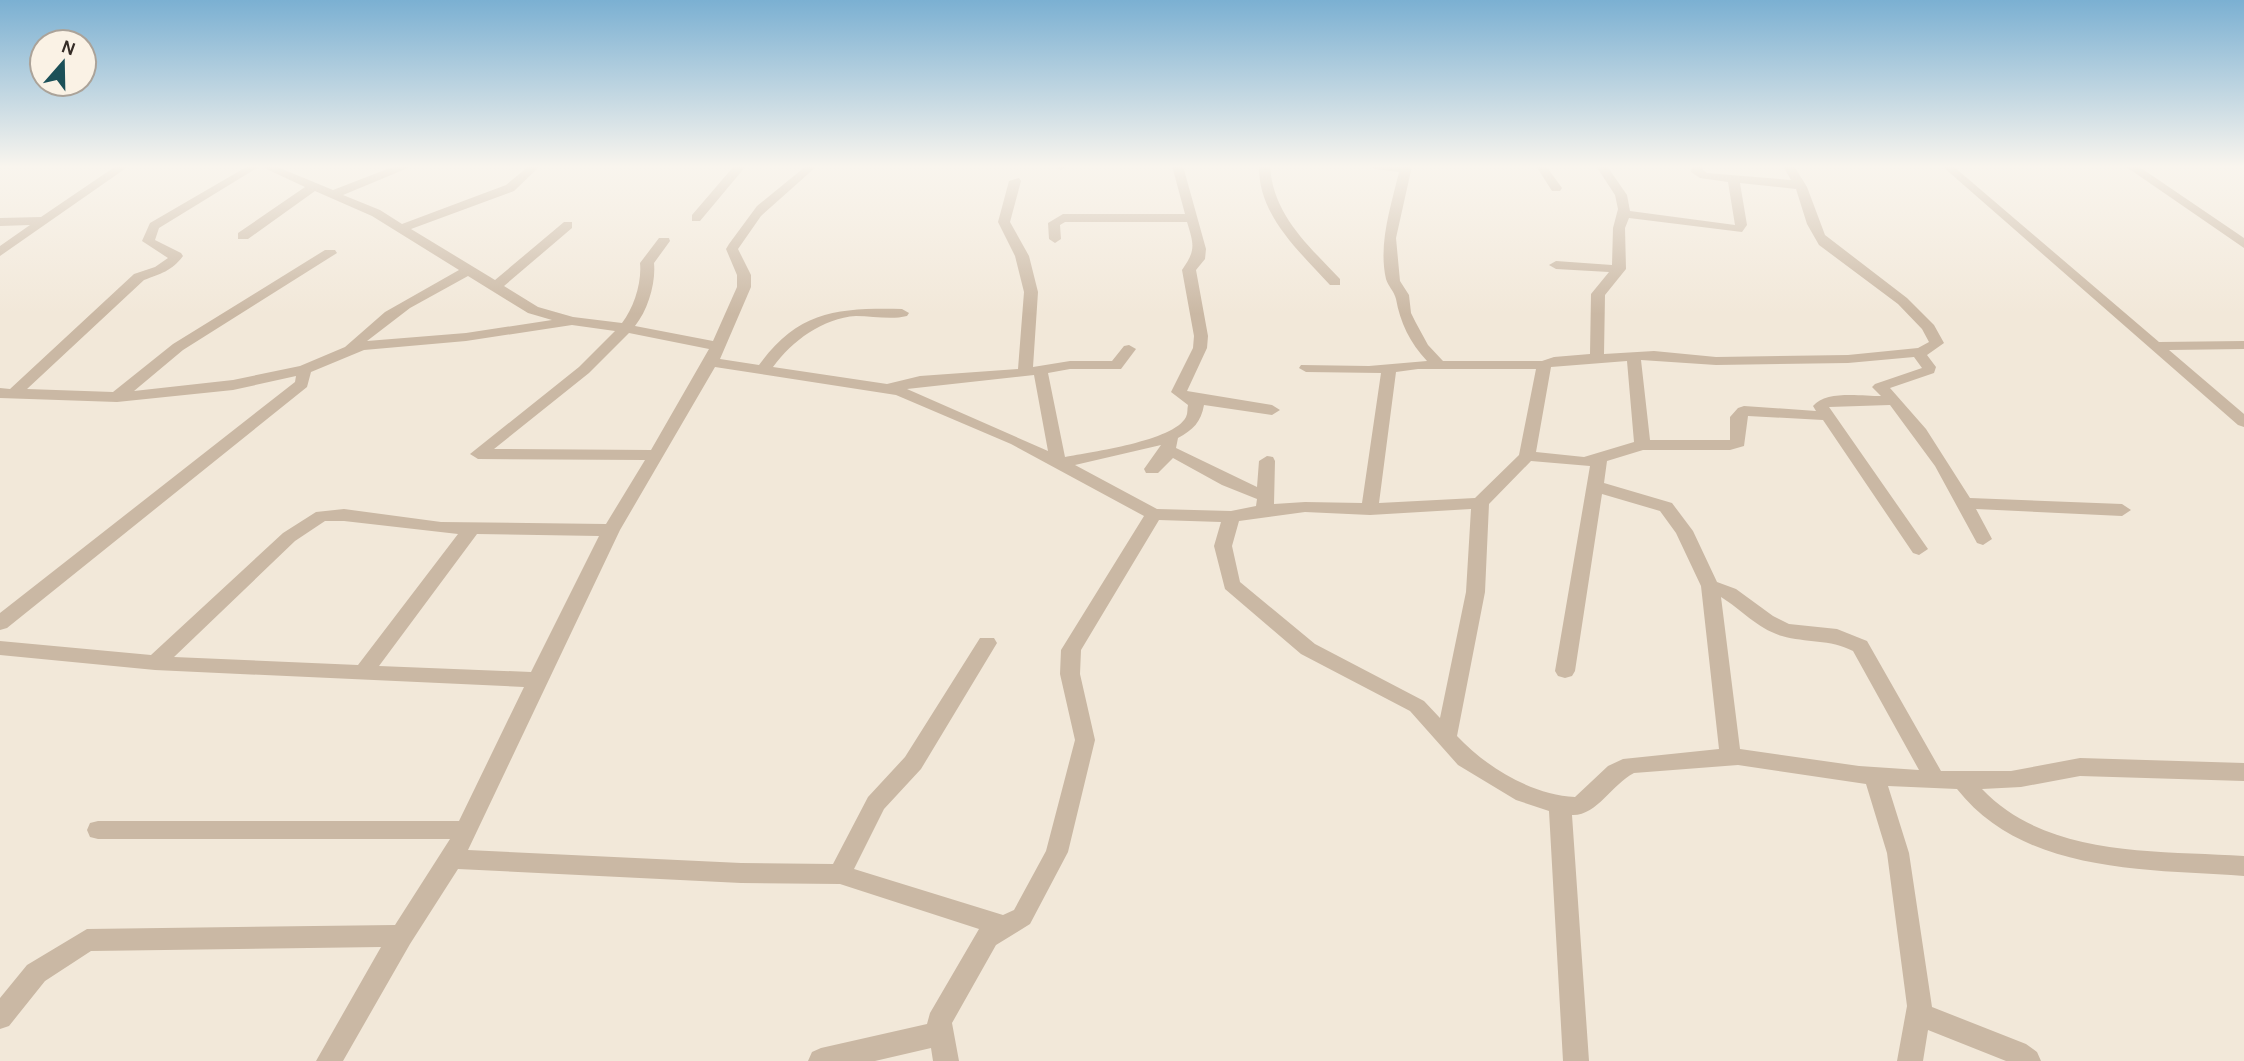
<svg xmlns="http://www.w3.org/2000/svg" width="2244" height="1061" viewBox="0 0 2244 1061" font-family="Karla,sans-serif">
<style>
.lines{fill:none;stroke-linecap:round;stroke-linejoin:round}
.minor{fill:#cab8a4;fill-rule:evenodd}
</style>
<rect width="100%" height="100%" fill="#f2e8d9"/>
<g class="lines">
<path class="minor" d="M116 166H129L0 256V246L30 225 0 226V218L41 217Z
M248 166H275L333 190 395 166H409L408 168 343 195 380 210 402 224 506 185 529 166H540L514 191 411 229 495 280 564 222H572V228L504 286 538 307 573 317 622 323C634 308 642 282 640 263L659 238H669L670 241 654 263C656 283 648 310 635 326L713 341 737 287V275L726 249 729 244 757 206 806 166H817L761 216 738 249 751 275V287L720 359 759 365C799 310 839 308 902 309L909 313 907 316C891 320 873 316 856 316 823 318 792 341 773 367L887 384 920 376 1018 369 1024 292 1015 256 998 222 1009 181 1019 178 1021 181 1010 222 1029 256 1038 292 1033 367 1070 361H1112L1124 346 1129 345 1136 349 1121 369H1070L1048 373 1065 457C1091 452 1174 441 1186 417 1188 413 1187 409 1188 405L1171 392 1193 348 1194 336 1182 270C1196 250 1194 245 1187 222H1065L1060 225 1061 239 1055 243 1049 239 1048 223 1063 214H1185L1172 166H1183L1206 249 1205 259 1196 270 1208 336 1207 348 1187 391 1272 405 1280 410 1272 415 1204 405C1201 422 1193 430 1178 438L1176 448 1257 487 1259 461 1267 456 1273 457 1275 461 1274 504 1305 502 1362 503 1381 373 1306 372 1299 368 1301 365 1369 366 1427 361C1410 343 1400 322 1396 299 1394 291 1388 286 1386 279 1378 244 1391 206 1399 172L1375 169 1370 166H1412L1396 238 1400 281 1409 295 1411 313 1416 323 1428 345 1443 361H1542L1554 357 1590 354 1591 294 1609 272 1556 269 1549 265 1556 261 1612 265 1613 228 1618 209 1615 195 1596 166H1607L1627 195 1630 211 1735 225 1728 182 1700 178 1691 172 1692 166H1702L1703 170 1707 173 1791 180 1783 166H1794L1807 187 1825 235 1907 298 1934 325 1944 343 1927 355 1936 367 1934 373 1890 388 1926 429 1970 498 2122 504 2131 510 2122 516 1976 509 1992 539 1983 545 1977 543 1935 466 1890 405 1829 407 1928 549 1919 555 1913 553 1823 420 1748 416 1744 446 1730 450H1643L1607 461 1604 483 1672 503 1693 531 1717 582 1736 589 1773 616 1789 624 1837 629 1867 641 1941 771H2011L2080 758 2244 763V781L2080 776 2021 787 1982 789C2047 858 2158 850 2244 856V876C2146 869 2024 874 1957 789L1888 786 1909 853 1932 1007 2026 1044 2037 1052 2041 1061H2006L1928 1030 1923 1061H1897L1907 1006 1887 853 1866 784 1738 765 1634 773C1612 784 1597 816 1572 815L1589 1061H1563L1549 811 1516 800 1458 765 1410 711 1301 654 1225 589 1214 546 1221 522 1159 520 1081 650 1080 674 1095 740 1068 852 1030 924 996 945 952 1023 959 1061H933L931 1048 875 1061H808L812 1052 821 1048 927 1024 930 1013 979 929 840 884 741 883 458 869 410 944 343 1061H316L381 947 91 951 45 981 9 1026 0 1029V998L27 965 87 929 395 925 450 839H98L90 837 87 830 90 823 98 821H459L524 687 155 670 0 655V641L151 655 283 533 316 512 344 509 441 522 606 524 645 460 478 459 470 454 579 367 615 331 572 325 466 341 364 350 311 372 307 387 7 628 0 630V613L295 382 296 376 233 390 117 402 0 398V388L10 389 134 274 155 267 168 258 142 241 150 223ZM260 166 305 187 238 233V239H248L315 191 372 216 459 270 385 312 345 347 300 366 233 380 134 391 183 350 337 253 335 250H325L173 344 113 392 27 389 144 280C160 274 172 271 183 256L181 253 155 240 159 228ZM1740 183 1796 189 1807 224 1819 245 1898 304 1922 329 1929 342 1918 348 1848 355 1716 357 1654 351 1604 354 1605 295 1626 269 1625 228 1629 218 1742 232 1747 225ZM468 276 528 313 552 320 466 333 367 341 410 308ZM629 333 709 349 651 450 494 449 589 373ZM1914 357 1922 368 1875 384 1872 387 1881 396C1861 396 1826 390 1813 406L1816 411 1744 406 1738 408 1730 417V440H1650L1641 360 1716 365 1848 363ZM1627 361 1634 442 1584 457 1536 452 1551 367ZM715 367 896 395 1011 444 1144 516 1061 650 1060 674 1075 740 1046 851 1014 910 1003 915 854 869 884 809 921 769 997 643 994 638H980L905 757 868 797 833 864 741 863 468 850 620 530ZM1418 369H1536L1519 455 1475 498 1379 503 1396 372ZM1034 375 1048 451 907 389ZM1161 445 1144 469 1146 473H1158L1173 458 1222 485 1257 499 1256 506 1231 511 1157 509 1075 465ZM1531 461 1590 466 1555 671 1558 676 1565 678 1572 676 1575 671 1602 494 1660 511 1676 533 1701 586 1719 749 1623 759 1608 766 1575 797C1532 795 1486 767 1457 736L1485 592 1489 504ZM1471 509 1466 592 1440 718 1424 701 1315 644 1240 582 1232 546 1239 521 1305 512 1370 515ZM325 521H344L458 534 358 665 174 657 295 541ZM477 534 599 536 531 672 379 666ZM1721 597C1742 610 1758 629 1782 636 1806 643 1830 639 1853 651L1919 770 1859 766 1740 749Z
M734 166H746L700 221H692V215Z
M1055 166H1066L1067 167 1061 170Z
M1259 166H1270C1273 215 1308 245 1340 279V285H1330C1299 251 1258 215 1259 166Z
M1536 166H1546L1562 188 1560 191H1552Z
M1942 166H1953L2159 342 2244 341V349L2169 350 2244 414V427L2238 425Z
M2125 166H2138L2244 238V248Z"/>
</g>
<linearGradient id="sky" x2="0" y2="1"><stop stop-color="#7bb0d2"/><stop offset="0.53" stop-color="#f9f5ee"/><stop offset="1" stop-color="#f9f5ee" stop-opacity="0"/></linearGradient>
<rect width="2244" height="314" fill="url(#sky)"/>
<g transform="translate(63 63) rotate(20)"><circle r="33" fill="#faf2e5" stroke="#aba399" stroke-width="2"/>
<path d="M0-5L12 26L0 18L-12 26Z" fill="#1b5058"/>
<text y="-10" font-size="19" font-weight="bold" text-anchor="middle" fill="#352c26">N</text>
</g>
</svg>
